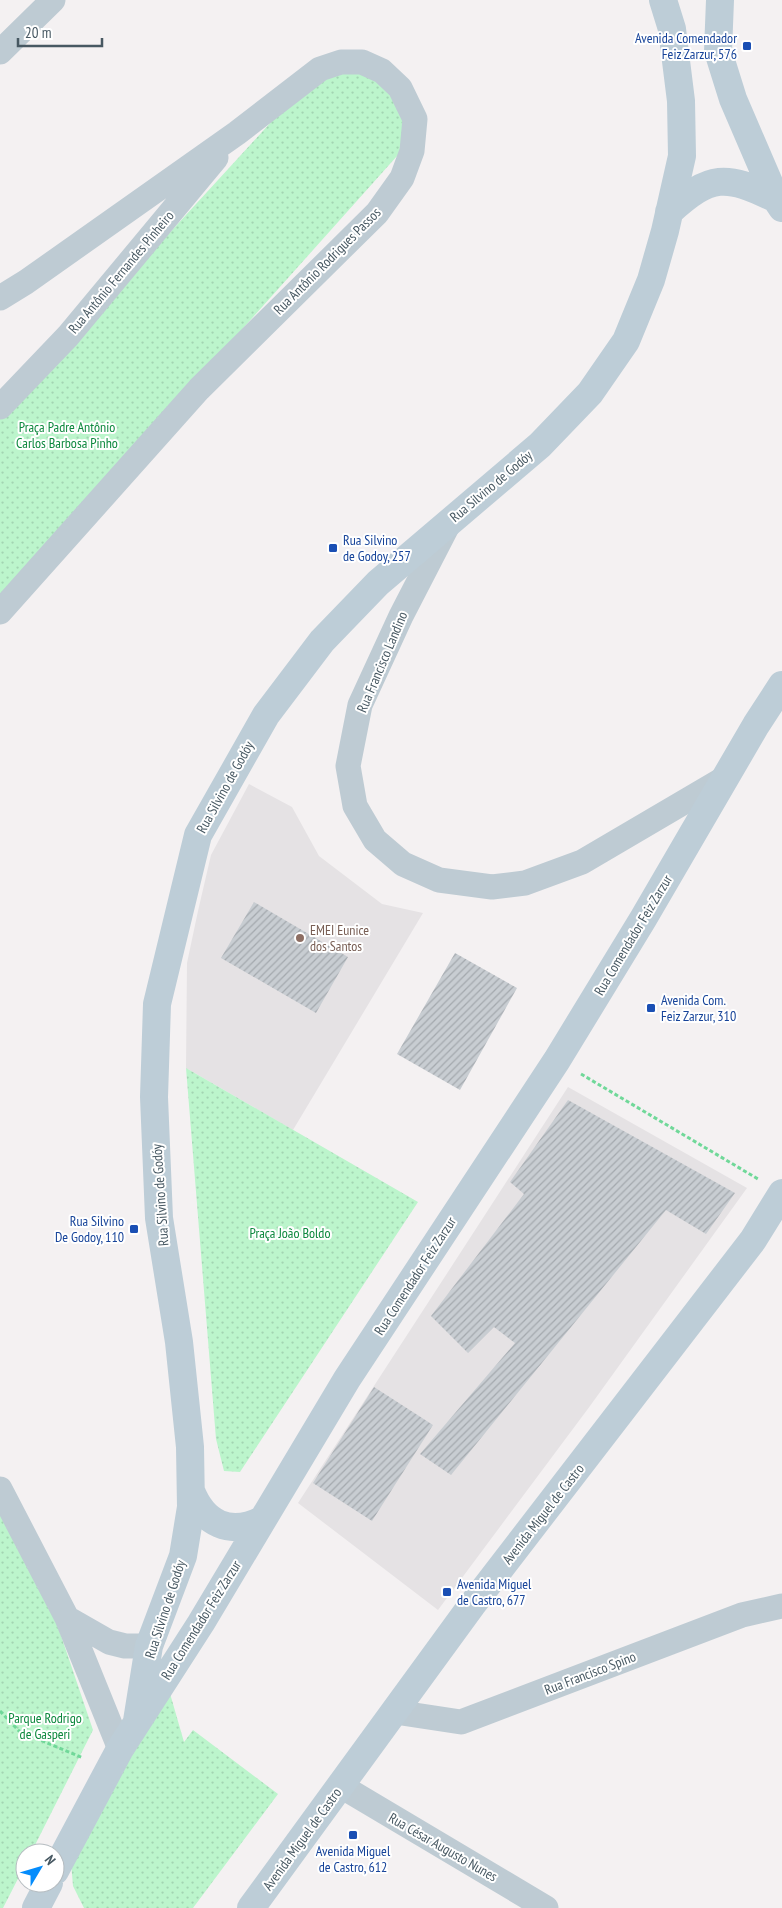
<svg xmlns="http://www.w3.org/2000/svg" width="782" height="1908" viewBox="0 0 782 1908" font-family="'PT Sans Narrow',sans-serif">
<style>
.education{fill:#e5e2e4}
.green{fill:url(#green-dots)}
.building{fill:url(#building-hatch)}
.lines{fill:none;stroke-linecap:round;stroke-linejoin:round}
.path{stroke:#70d899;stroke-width:3;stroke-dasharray:4 2.5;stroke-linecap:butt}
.street{stroke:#becbd3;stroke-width:25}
.secondary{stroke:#bdcdd7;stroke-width:28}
.transit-dot{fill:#1a4fb4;stroke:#fff;stroke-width:2}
.education-dot{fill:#8d6e63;stroke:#fff;stroke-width:2}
.labels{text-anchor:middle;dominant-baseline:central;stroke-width:4;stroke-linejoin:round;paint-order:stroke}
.transit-label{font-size:14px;fill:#164399;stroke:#fff;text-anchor:start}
.street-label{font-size:14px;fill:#475862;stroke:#fff}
.park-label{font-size:14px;fill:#0c883d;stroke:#fff}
.education-label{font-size:14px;fill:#785e54;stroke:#fff;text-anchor:start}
</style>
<defs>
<pattern id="green-dots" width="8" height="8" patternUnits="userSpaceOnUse" patternTransform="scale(1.25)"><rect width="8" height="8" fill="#bcf5cc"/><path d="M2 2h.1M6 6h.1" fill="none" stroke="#a3d4b2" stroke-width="1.8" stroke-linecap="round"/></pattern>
<pattern id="building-hatch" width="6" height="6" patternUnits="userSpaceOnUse" patternTransform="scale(1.25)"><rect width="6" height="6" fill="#c8cdd2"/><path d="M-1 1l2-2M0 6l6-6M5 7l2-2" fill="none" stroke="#a4a9ae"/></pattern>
</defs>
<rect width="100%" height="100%" fill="#f4f1f2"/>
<path class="education" d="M249 784 292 807 319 856 382 904 423 913 293 1130 186 1068 187 963 198 911 211 855Z
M568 1087 747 1188 590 1406 438 1610 298 1503Z"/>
<path class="green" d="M326 70H369L394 94 409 120 406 146 35 561 0 598V418L283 109Z
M186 1068 418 1202 240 1472 224 1471 216 1439Z
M0 1510 53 1612 93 1730 31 1853H25V1865L3 1908H0Z
M169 1690 184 1742 193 1730 278 1794 193 1908H84L73 1886 71 1862Z"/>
<path class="building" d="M254 902 348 957 316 1013 221 958Z
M455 953 517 988 460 1090 397 1054Z
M568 1100 735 1193 706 1234 666 1210 451 1475 420 1454 515 1343 494 1327 468 1353 431 1316 524 1194 510 1182Z
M374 1387 433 1425 372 1521 313 1483Z"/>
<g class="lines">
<path class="path" d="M581 1074 758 1179
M0 1711 19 1731 83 1758"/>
<path class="street" d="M0 52 53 0
M0 298 26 282 237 133 320 69 341 62H362L382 71 400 88 415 119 412 151 402 178 377 213 199 389 0 612
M0 407 68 336 216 158
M449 523 401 616 360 705 348 766 355 806 375 840 403 864 439 880 492 887 525 883 582 862 725 778
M0 1489 67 1618 120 1749
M67 1618 109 1642 125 1646H149
M395 1712 461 1722 742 1615 782 1606
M341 1786 546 1908"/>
<path class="secondary" d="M720 0 718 51 733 99 776 199 782 208
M669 212C711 174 725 174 776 199
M191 1491C204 1524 230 1536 262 1520
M137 1721 149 1646 183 1556 191 1507 190 1447 179 1342 159 1218 154 1097 157 1004 198 835 266 715 322 641 378 583 540 445 590 393 626 341 651 280 665 231 682 156 681 101 672 29 663 0
M55 1871 120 1749 201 1623 347 1379 557 1060 643 919 756 725 782 685
M36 1908 49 1883
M251 1908 472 1605 753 1240 782 1193"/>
</g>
<g class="transit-dot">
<rect x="742" y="41" width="10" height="10" rx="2.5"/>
<rect x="328" y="543" width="10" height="10" rx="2.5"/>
<rect x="646" y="1003" width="10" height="10" rx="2.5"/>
<rect x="129" y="1224" width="10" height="10" rx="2.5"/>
<rect x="442" y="1587" width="10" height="10" rx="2.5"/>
<rect x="348" y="1830" width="10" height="10" rx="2.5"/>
</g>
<circle class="education-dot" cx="300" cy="938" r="5"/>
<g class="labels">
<g class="transit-label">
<text x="737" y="38" text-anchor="end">Avenida Comendador<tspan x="737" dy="16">Feiz Zarzur, 576</tspan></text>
<text x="343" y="540">Rua Silvino<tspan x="343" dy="16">de Godoy, 257</tspan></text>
<text x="661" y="1000">Avenida Com.<tspan x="661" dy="16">Feiz Zarzur, 310</tspan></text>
<text x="124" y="1221" text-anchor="end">Rua Silvino<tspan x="124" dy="16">De Godoy, 110</tspan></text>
<text x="457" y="1584">Avenida Miguel<tspan x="457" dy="16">de Castro, 677</tspan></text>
<text x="353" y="1851" text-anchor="middle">Avenida Miguel<tspan x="353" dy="16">de Castro, 612</tspan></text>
</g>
<g class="street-label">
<text transform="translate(327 261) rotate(-45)">Rua Antônio Rodrigues Passos</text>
<text transform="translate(121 272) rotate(-50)">Rua Antônio Fernandes Pinheiro</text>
<text transform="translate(491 486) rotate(-40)">Rua Silvino de Godóy</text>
<text transform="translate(382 662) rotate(-67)">Rua Francisco Landino</text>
<text transform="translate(225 787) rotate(-61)">Rua Silvino de Godóy</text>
<text transform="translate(633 935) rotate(-59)">Rua Comendador Feiz Zarzur</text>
<text transform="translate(160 1195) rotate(-94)">Rua Silvino de Godóy</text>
<text transform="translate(415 1276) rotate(-57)">Rua Comendador Feiz Zarzur</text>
<text transform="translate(543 1514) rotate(-52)">Avenida Miguel de Castro</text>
<text transform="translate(165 1609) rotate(-72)">Rua Silvino de Godóy</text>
<text transform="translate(201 1620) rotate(-58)">Rua Comendador Feiz Zarzur</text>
<text transform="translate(590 1673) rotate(-21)">Rua Francisco Spino</text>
<text transform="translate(302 1839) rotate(-54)">Avenida Miguel de Castro</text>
<text transform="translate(443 1847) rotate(30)">Rua César Augusto Nunes</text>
</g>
<g class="park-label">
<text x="67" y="427">Praça Padre Antônio<tspan x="67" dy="16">Carlos Barbosa Pinho</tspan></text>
<text x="290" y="1233">Praça João Boldo</text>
<text x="45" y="1718">Parque Rodrigo<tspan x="45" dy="16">de Gasperi</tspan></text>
</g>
<g class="education-label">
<text x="310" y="930">EMEI Eunice<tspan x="310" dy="16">dos Santos</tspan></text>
</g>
</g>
<g transform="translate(40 1868) rotate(52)"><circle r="24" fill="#ffffff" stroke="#b5bcc0"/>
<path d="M0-4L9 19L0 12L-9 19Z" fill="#048cfc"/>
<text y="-8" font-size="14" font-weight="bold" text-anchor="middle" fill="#475862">N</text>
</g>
<path d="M18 38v8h84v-8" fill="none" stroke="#475862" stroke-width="2.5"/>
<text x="25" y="38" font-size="15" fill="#475862" stroke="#ffffff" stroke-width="4" paint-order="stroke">20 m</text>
</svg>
